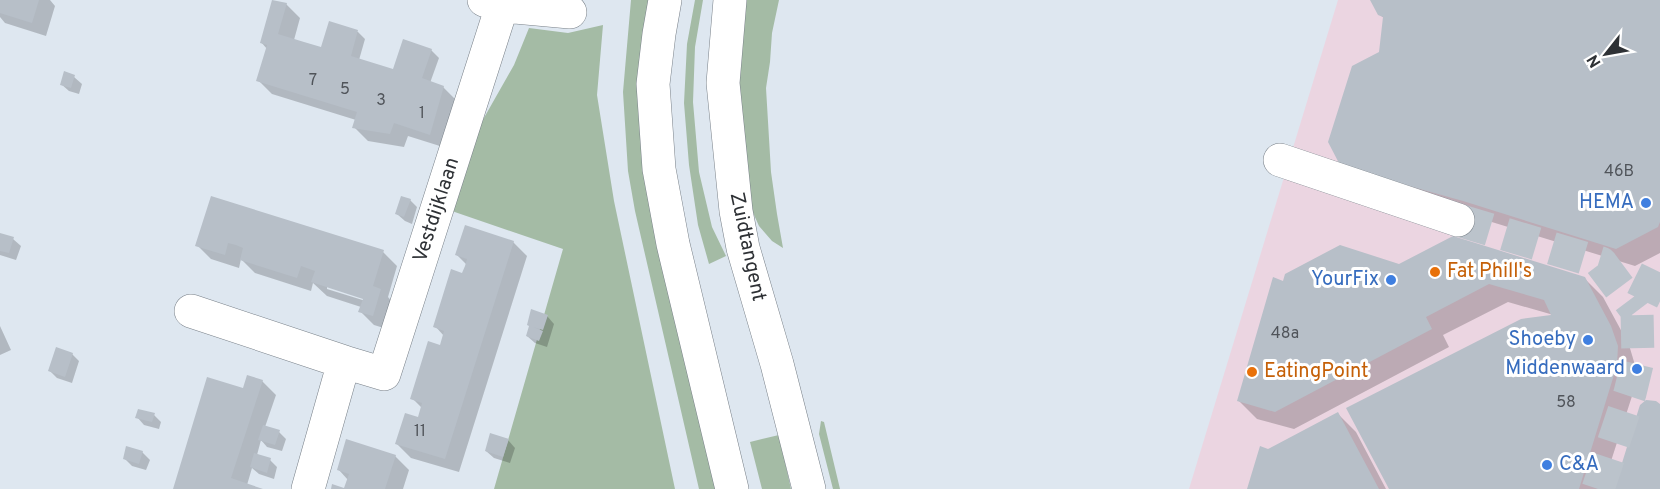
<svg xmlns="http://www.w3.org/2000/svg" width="1660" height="489" viewBox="0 0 1660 489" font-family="Overpass,sans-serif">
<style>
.commercial{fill:#ebd5e1}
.green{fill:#a4bba5}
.shadow{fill:#0003;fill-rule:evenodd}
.building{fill:#b7bfc8}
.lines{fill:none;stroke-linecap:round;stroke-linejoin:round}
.street-tunnel{stroke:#bbc3cb;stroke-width:33;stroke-dasharray:33 16;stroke-linecap:butt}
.street-casing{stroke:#798189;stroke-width:34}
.secondary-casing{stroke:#798189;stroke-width:34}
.street{stroke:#fff;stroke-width:33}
.secondary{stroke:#fff;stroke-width:33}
.shop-dot{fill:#3f7fe0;stroke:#fff;stroke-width:2}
.food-dot{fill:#e8710a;stroke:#fff;stroke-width:2}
.labels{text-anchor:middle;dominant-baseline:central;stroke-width:6;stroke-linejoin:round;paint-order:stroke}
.number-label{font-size:16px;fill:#50545a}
.shop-label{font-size:20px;fill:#366cbe;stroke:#fff;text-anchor:end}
.street-label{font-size:20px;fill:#2e3135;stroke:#fff}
.food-label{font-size:20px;fill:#c56008;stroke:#fff;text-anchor:start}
</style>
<rect width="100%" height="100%" fill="#dee7f0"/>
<path class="commercial" d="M1338 0H1660V489H1189Z"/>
<path class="green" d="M631 0H652L719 489H699L635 211 628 171 623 92Z
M695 0H703L695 47 693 102 699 172 712 227 726 256 709 264 698 225 689 165 684 103 687 44Z
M743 0H779L772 33 770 62 766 88 771 172 777 214 783 248 772 241 759 226 750 206 738 98Z
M603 25 597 95 614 201 675 489H494L563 249 446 209 468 146 514 65 529 28 568 33Z
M821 421 824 422 840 489H833L819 434Z
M779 435 791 489H762L750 442Z"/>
<path class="shadow" d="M0 0H50L55 6 46 36 5 23 0 17Z
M1372 0H1660V253L1635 266 1482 219 1361 184 1385 19 1379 14Z
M286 4 300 18 294 40 326 50 330 23 358 32 365 39 359 60 394 71 431 50 439 58 430 83 443 87 457 101 443 147 408 136 404 147 368 141 354 127 356 120 272 94 258 80 267 49 261 42Z
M74 77 82 84 79 94 69 91 61 84Z
M212 198 383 252 397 266 388 297 394 304 387 329 374 325 360 311 361 307 327 296 313 283 311 291 255 273 241 259 239 268 211 259 197 245ZM327 286 370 299 369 302 327 289Z
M410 200 417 207 412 224 405 221 397 214Z
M0 235 13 239 21 246 16 260 0 255Z
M513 242 527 256 459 472 411 458 397 444 419 419 422 408 412 398 441 347 444 336 435 326 463 275 467 265 457 255Z
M1400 266 1585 279 1603 297 1629 345 1635 365 1636 375 1633 393 1602 489H1390L1557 316 1508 302 1443 335 1449 347 1294 429 1257 419 1239 401 1284 283Z
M547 316 554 324 547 347 535 343 527 336 530 327Z
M0 326 11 350 0 355Z
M72 354 79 361 72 383 57 378 50 371Z
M262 381 276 395 265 427 279 432 286 439 282 451 267 447 261 440 257 455 270 460 277 467 274 479 259 474 252 468 247 485 260 489H175L244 390Z
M1338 414 1356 432 1386 489H1248L1268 450Z
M154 415 161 422 159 429 144 425 137 417Z
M508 440 515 448 510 463 494 458 486 451Z
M142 452 150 460 146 470 132 466 124 458Z
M395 456 409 470 403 489H346L348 480 339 470Z"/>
<path class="building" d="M0 0H39L32 23 0 13Z
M272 0 287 3 278 34 304 42 321 47 329 21 358 30 351 56 393 69 403 39 432 49 422 78 444 86 430 135 394 123 390 134 352 128 357 112 256 81 267 45 260 43Z
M1370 0H1660V222L1658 227 1616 249 1463 201 1341 167 1328 142 1352 66 1379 52 1383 17 1378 15Z
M64 71 75 75 71 88 60 85Z
M211 196 384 250 373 286 381 289 373 316 358 312 363 299 311 282 315 271 301 266 297 278 240 260 243 248 236 245 228 243 225 255 195 246Z
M401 196 411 199 404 217 395 214Z
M465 225 514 241 445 459 395 444 405 413 418 417 422 403 410 399 428 341 440 345 444 331 433 327 451 269 462 273 465 266 467 259 455 255Z
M0 233 14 237 9 253 0 251Z
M1453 236 1585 277 1611 326 1618 346 1617 365 1579 489H1389L1346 408 1521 319 1551 315 1544 300 1489 284 1426 317 1432 329 1275 412 1237 401 1273 277 1283 281 1285 274 1340 245 1399 264Z
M531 309 548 315 543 330 533 327 543 331 539 341 526 336 529 326 527 325Z
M56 347 73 353 65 377 48 371Z
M247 375 263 380 231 478 263 489H173L207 377 243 388Z
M1646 400 1656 401 1660 404V489H1614L1639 408 1640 405Z
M138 409 155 413 152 422 135 418Z
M1338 412 1379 489H1247L1260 446 1268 449Z
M263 425 280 430 275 445 258 440Z
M490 433 509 439 503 457 485 451Z
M346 439 396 455 385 489H331L332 484 344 488 349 474 337 470Z
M126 446 143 451 139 464 123 459Z
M254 453 271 458 267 473 250 467Z"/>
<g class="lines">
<path class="street-tunnel" d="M1458 220 1601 263 1637 311
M1598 489 1630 393 1638 360 1637 311 1660 264"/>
<g class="street-casing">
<path id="street" d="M484 0 502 6 570 12
M1280 160 1458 220
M191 311 344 362
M308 489 344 362 384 374 502 6"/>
</g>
<g class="secondary-casing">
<path id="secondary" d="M665 0 659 34 653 84 659 169 673 244 732 489
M730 0 723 83 736 211 743 248 777 364 809 489"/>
</g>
<use href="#street" class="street"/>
<use href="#secondary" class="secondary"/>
</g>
<g class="shop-dot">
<circle cx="1646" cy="203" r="6"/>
<circle cx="1391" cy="280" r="6"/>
<circle cx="1588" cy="340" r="6"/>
<circle cx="1637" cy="369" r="6"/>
<circle cx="1547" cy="465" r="6"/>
</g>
<g class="food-dot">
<circle cx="1435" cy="272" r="6"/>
<circle cx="1252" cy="372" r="6"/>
</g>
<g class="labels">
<g class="number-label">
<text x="313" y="81">7</text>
<text x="345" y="90">5</text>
<text x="381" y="101">3</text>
<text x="422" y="114">1</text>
<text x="1619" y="172">46B</text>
<text x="1285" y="334">48a</text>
<text x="1566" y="403">58</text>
<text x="420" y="432">11</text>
</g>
<g class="shop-label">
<text x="1634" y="203">HEMA</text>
<text x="1379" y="280">YourFix</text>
<text x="1576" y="340">Shoeby</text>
<text x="1625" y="369">Middenwaard</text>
<text x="1559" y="465" text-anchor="start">C&amp;A</text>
</g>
<g class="street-label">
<text transform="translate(437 210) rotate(-72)">Vestdijklaan</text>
<text transform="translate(747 247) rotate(78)">Zuidtangent</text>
</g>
<g class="food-label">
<text x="1447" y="272">Fat Phill's</text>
<text x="1264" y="372">EatingPoint</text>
</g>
</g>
<g transform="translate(1606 54) rotate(239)" stroke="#ffffff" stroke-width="4.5" paint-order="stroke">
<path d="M0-4.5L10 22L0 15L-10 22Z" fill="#2e3135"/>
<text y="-9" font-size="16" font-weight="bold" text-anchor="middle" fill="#2e3135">N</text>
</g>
</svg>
